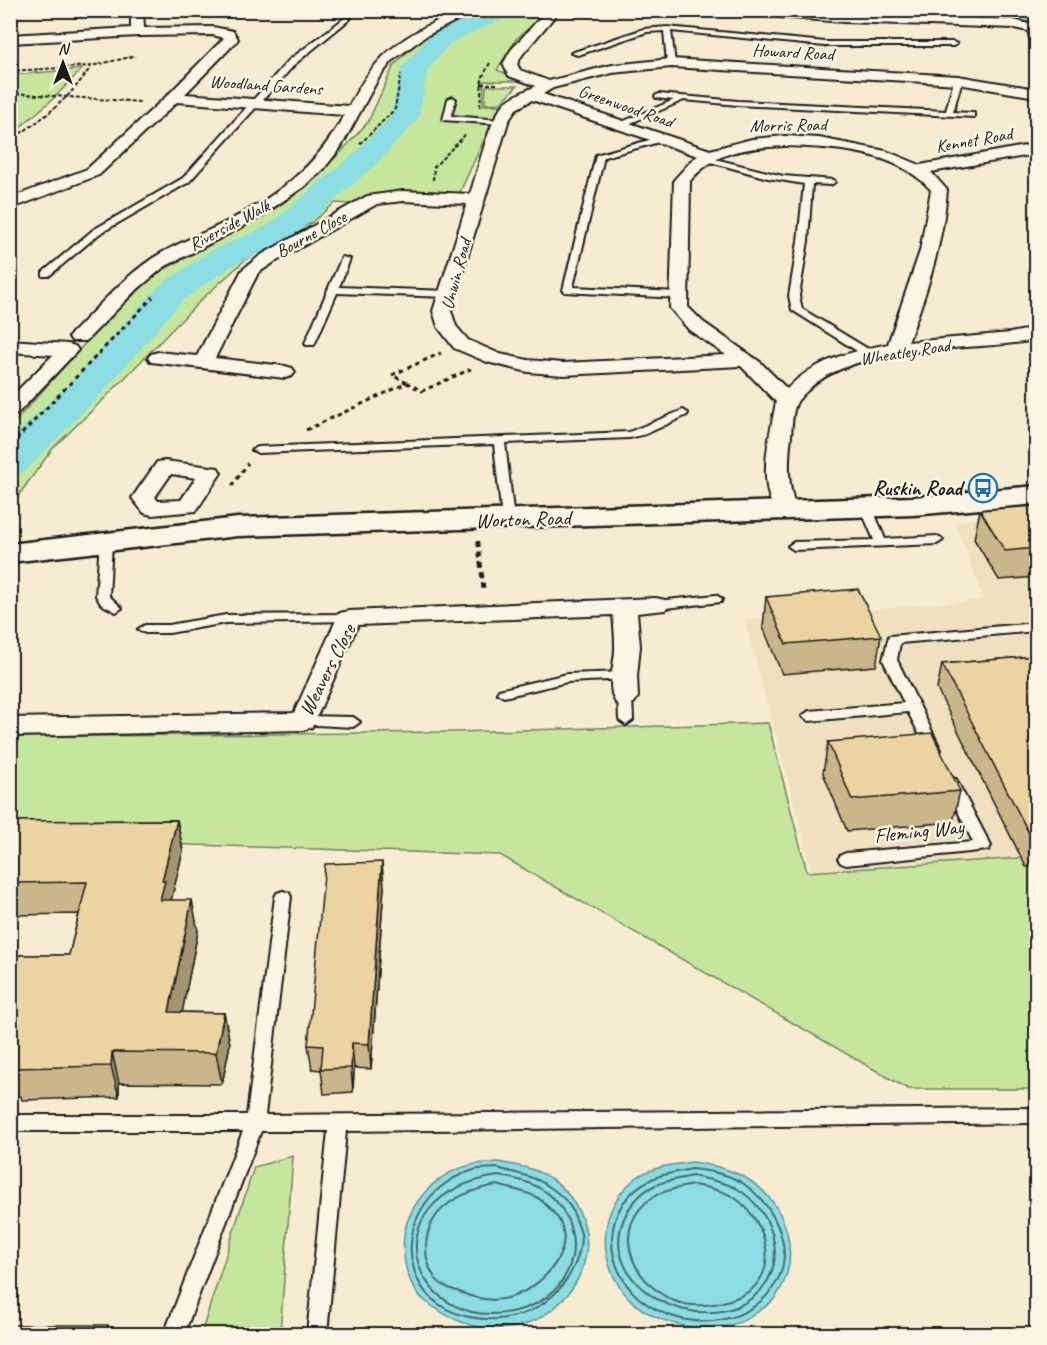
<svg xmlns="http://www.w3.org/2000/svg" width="1047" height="1345" viewBox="0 0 1047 1345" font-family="Caveat,sans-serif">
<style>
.built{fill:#f0e0c0}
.green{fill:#c6e69e;stroke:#71815d;stroke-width:1.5}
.water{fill:#8bdde3;stroke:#5f9093;stroke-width:1.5}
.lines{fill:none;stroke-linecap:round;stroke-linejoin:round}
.shore{stroke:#48696c;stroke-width:2}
.river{fill:#8bdde3;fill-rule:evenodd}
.lane-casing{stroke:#1c1c1c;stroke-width:4}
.street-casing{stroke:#1c1c1c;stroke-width:4}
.secondary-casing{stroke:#1c1c1c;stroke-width:5}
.path-far2{stroke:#1c1c1c;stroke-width:2;stroke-dasharray:4 2;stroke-linecap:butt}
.path-far1{stroke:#1c1c1c;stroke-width:3;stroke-dasharray:4.5 4;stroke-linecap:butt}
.path{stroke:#1c1c1c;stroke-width:4;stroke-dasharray:6 4.5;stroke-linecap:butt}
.lane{fill:#fcf5e5;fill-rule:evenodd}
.street{fill:#fcf5e5;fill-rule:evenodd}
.secondary{fill:#fcf5e5;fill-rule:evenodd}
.wall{fill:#cbb58b;stroke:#1c1c1c;stroke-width:1.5}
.shaded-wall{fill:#a59471;stroke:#1c1c1c;stroke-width:1.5}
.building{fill:#ecd3a2;stroke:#1c1c1c;stroke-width:1.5}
.labels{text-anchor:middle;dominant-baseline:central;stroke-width:5;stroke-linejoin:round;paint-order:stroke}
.far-street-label{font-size:18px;fill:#1c1c1c;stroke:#fcf5e5}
.poi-label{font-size:21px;font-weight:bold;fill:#1c1c1c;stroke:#fcf5e5;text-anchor:end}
.street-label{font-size:21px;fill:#1c1c1c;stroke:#fcf5e5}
</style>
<rect width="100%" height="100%" fill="#f7ebd1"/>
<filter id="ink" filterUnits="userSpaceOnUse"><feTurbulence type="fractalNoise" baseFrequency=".0167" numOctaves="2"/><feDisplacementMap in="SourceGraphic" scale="12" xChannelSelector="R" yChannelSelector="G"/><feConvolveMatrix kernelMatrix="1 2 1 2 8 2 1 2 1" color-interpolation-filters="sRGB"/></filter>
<g filter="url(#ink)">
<path class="built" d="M1036 512V877L818 894 745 620 984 600 955 522Z"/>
<path class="green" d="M484 11H497L437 37 408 68 401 109 389 126 325 187 284 219 223 252 166 288 102 361 11 454V426L106 320 159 272 261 218 299 192 339 154 368 122 394 65 414 46 434 30 473 13Z
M510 11H550L517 38 497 70 525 81H484L483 105H500L459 194 369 197 350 204 335 203 311 223 245 260 203 298 104 399 53 448 13 503H11L10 475 185 292 221 263 287 233 325 202 401 132C418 110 411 95 420 72 432 41 482 23 510 11Z
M82 69 54 98 11 135V75Z
M486 86H517L501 103 485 104Z
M768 723 807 872 1036 857V1089H908L500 855 11 839V737L454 732Z
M293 1156 280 1334H201L254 1167Z"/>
<path class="water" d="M498 1162C516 1165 535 1168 550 1178 562 1185 571 1197 577 1208 607 1259 563 1322 508 1328 476 1332 448 1319 424 1300 412 1290 405 1270 404 1255 399 1213 430 1175 471 1165 480 1163 489 1163 498 1162Z
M692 1162C711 1165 727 1168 744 1177 787 1200 805 1259 774 1299 770 1304 762 1309 756 1313 743 1324 722 1328 705 1328 677 1327 646 1318 627 1296 595 1260 598 1204 639 1176 655 1166 674 1165 692 1162Z"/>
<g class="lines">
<path class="shore" d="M498 1168C512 1173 533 1175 545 1184 553 1189 564 1197 569 1205 572 1208 573 1213 575 1217 577 1222 580 1229 581 1234 582 1264 561 1294 536 1308 499 1329 435 1321 417 1278 398 1233 425 1185 471 1171 479 1168 489 1169 498 1168Z
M692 1169C710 1171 729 1174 744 1184 774 1205 796 1249 776 1283 748 1330 681 1332 640 1299 600 1265 602 1202 652 1179 664 1173 680 1172 692 1169Z
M498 1176C513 1178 529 1181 541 1189 569 1206 581 1242 567 1272 558 1292 539 1305 519 1310 412 1339 363 1196 498 1176Z
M692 1176C707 1179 722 1181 736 1188 772 1209 790 1260 759 1292 705 1345 588 1286 627 1212 633 1201 644 1190 656 1185 667 1180 681 1179 692 1176Z
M497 1185C510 1189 525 1191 536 1197 541 1199 546 1205 550 1209 585 1241 546 1286 511 1297 495 1302 477 1299 462 1293 452 1289 442 1287 435 1278 429 1269 426 1259 426 1248 426 1208 462 1191 497 1185Z
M692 1185C707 1187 723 1190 735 1198 762 1217 781 1263 752 1289 744 1296 734 1299 723 1302 707 1306 690 1307 674 1301 631 1282 609 1227 653 1197 663 1190 680 1188 692 1185Z"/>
<path class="river" d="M481 10H514L511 15 450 43 428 69 418 119 374 166 289 240 234 265 183 300 104 391 24 472 10 475V440L78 375 159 286 210 251 267 226 354 154 390 117 402 67 432 33Z
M897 10H1036V23L909 17 900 15Z"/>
<g class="lane-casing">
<path id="lane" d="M346 17 351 18 295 64 189 182 99 234 49 276H43V272L93 230 183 178 289 60Z
M667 27 825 42H953L957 44 953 46H825L671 31 675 63 671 65 667 63 664 31 647 32 578 55 571 53 644 29Z
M958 78 962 80 953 112 971 113H974V117L738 105 684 100 624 126 617 124 674 100 656 98 655 96 659 94 738 101 946 111 954 80Z
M452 97 456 99 451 116 501 120 505 122 501 124 443 120 448 99Z
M660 137 664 139 663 141 604 157 573 287 678 292 683 295 678 298 565 292 563 290 596 155Z
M703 156 783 176 834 180 835 182 831 185 812 184 808 241 799 296 802 309 873 352V356H865L792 310 789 296 798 241 804 184 768 178 703 160Z
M342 257 350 259 339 287 448 291 453 294 448 297 337 293 315 343 314 345H306L305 343Z
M683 410 688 413 687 415 646 434 629 438 505 443 514 519 508 523 502 519 494 444 258 453 252 450 258 447 629 432Z
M866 503 872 507 885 539 937 536 943 540 937 544 794 550 788 546 794 542 874 540 860 507Z
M106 538 112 542 109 596 122 608 116 612 101 604 96 596 100 542Z
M716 595 722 599 721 602 656 609 650 605 656 601Z
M349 614 354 615 355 618 354 621 226 623 169 633H145L138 629 145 625H169L226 615Z
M1036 623V631L900 643 897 660 941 750 939 753H929L908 712 809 721 802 716 809 711 904 703 883 660 889 636Z
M624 672 631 676 629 679 567 682 504 697 497 693 499 690 567 674Z
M625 693 632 697 633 720 626 725 619 720 618 697Z
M303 716 353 717 360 722 353 727 298 724 296 721 298 718Z
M951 778 956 779 958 783 991 846 988 850 846 865 841 863 838 859 841 855 846 853 973 842 944 783 946 779Z
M283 891 289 893 291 897 265 1115 1036 1108V1123L346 1131 327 1334H307L328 1131H261L184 1334H164L243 1131H10V1115H247L275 897 277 893Z"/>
</g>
<g class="street-casing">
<path id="street" d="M131 10H143L144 28 213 27 233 31 238 39 236 42 185 94 349 106C370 65 391 43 433 23 449 15 460 10 477 10L426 36 393 60 378 79 341 147 323 170 305 186 255 220 164 267 133 293 86 341H72L69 337 72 333C98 307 123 278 153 258 175 244 200 235 224 223 276 197 317 167 344 115L177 102 99 175 10 209V198L87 169 169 94 224 38 213 35 138 36 10 43V35L131 28Z
M547 10H560L522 55 517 64 520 70 549 81 612 65 671 59 958 76 1036 89V97L958 84 671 67 612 73 553 88 543 94 710 150 752 139 785 136 819 138 886 151 920 165 1036 144V154L931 172 947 190C943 243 927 292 908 342L1010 333 1036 328V340C971 352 857 342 808 390 804 394 798 399 796 404 792 413 792 426 791 436 788 461 787 484 796 508L793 513 785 515 777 513C756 483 770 435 776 402L741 366 563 375 528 372 487 362 454 348 438 327 433 311 467 204 403 201 377 204 273 263 258 273 215 358 285 366 292 368 295 372 292 376 285 378 151 362 148 358 151 354 158 352 197 356 242 270 261 255 367 196 403 191 470 194C479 169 487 124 504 104 511 96 526 91 536 86L509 76 503 64 511 50ZM532 100 698 156 693 159 674 180 670 308 689 330 726 355 563 363 528 360 500 354 468 340 456 326 451 311 508 122 516 109ZM785 146C835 148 896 150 931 190L920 251 888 344C850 352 814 360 787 389L760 362 703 322 688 307 690 181C717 150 746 148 785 146Z
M733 10H796L1014 20 1036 26V42L1031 41 1028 31 1014 28 844 22 739 14Z
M10 340 68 344 75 346 78 350 17 414 10 416V398L53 355 10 352Z
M165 461 218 468 221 473 196 511 152 515 144 513 132 498 157 462ZM171 474 196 478 181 500 158 501 155 497Z
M656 598 665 600 668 605 665 610 637 613 640 646 637 676 638 697 634 703 625 705 616 703C605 686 616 663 615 645 615 635 614 625 613 615L358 625 312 727 303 730 10 736V718L294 713 337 618 340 613 349 611Z"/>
</g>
<g class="secondary-casing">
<path id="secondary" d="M1036 486V504L913 515 238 536 10 562V544L238 518 913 497Z"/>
</g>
<path class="path-far2" d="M10 71 91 66 135 56
M481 84H499
M10 93 141 102
M480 107 482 78 490 63
M10 140C41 121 72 97 91 66
M360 144 395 109 401 74
M433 180 434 167 465 135"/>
<path class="path-far1" d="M407 383 392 375 441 353
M306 430 407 383 422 391 471 369
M10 446 153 297
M232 486 248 463"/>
<path class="path" d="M478 541 484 593"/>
<use href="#lane" class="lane"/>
<use href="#street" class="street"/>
<use href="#secondary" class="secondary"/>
</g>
<path class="wall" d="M1036 506V577L999 580 974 539 980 510Z
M766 597 881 636 876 666 782 674 763 627Z
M1036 656V866L1026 867 937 689 942 664Z
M828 742 960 791 953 822 847 831 823 773Z
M177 820 183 851 171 900 198 931 182 1012 224 1013 230 1044 222 1084 119 1083V1097L22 1100 21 1096H10V955H69L79 914 10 915V821Z
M384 886 371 1069 354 1068 353 1092 324 1094 321 1070 312 1069 308 1045Z"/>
<path class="shaded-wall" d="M177 820 183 851 170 905 160 900 162 881Z
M382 862 384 886 371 1069 369 1044Z
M192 900 198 931 176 1044 169 1012Z
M224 1013 230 1044 222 1084 216 1053Z
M352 1043 354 1068 353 1092 351 1068Z
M112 1052 119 1083V1097L111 1066Z
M108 1325 111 1335H106Z"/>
<path class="building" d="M1036 506V548L1005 551 980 510Z
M858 589 881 636 786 644 766 597Z
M1036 656V841H1033L942 664Z
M932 733 960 791 852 800 828 742Z
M177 820 162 881H165L160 900H192L169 1012 224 1013 216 1053 112 1052 111 1066 12 1068 13 1065H10V955H69L87 882 10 883V821Z
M382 862 369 1044 352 1043 351 1068 321 1069 323 1046 308 1045 325 864Z
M10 1325H108L106 1335H10Z"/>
</g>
<defs>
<g id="bus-ring" transform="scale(1.5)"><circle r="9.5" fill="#fcf5e5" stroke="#1f6fb2" stroke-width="1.5"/><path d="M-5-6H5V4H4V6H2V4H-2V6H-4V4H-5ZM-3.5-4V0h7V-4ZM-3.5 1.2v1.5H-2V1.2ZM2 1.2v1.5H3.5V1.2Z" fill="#1f6fb2"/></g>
</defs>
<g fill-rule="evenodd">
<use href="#bus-ring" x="983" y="488"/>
</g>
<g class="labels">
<g class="far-street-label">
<text transform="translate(793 52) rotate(3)">Howard Road</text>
<text transform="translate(266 85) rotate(4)">Woodland Gardens</text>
<text transform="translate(626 106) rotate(19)">Greenwood Road</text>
<text transform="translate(788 125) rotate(-1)">Morris Road</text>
<text transform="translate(974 140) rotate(-10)">Kennet Road</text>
<text transform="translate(229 225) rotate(-28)">Riverside Walk</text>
<text transform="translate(311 234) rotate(-29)">Bourne Close</text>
<text transform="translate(456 274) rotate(-75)">Unwin Road</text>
<text transform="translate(905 352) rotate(-9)">Wheatley Road</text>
</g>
<g class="poi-label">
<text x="962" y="488">Ruskin Road</text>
</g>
<g class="street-label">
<text transform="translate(523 519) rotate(-2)">Worton Road</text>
<text transform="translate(327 670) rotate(-63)">Weavers Close</text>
<text transform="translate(919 831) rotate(-6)">Fleming Way</text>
</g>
</g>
<rect width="1047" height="1345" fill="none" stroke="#fcf5e5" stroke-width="36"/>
<rect x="18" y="18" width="1011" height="1309" fill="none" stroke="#1c1c1c" stroke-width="2" filter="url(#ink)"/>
<g transform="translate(63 63)" stroke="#fcf5e5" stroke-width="4.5" paint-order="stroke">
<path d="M0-4.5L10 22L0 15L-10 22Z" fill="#1c1c1c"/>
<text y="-9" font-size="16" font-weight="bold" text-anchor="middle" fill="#1c1c1c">N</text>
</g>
</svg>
